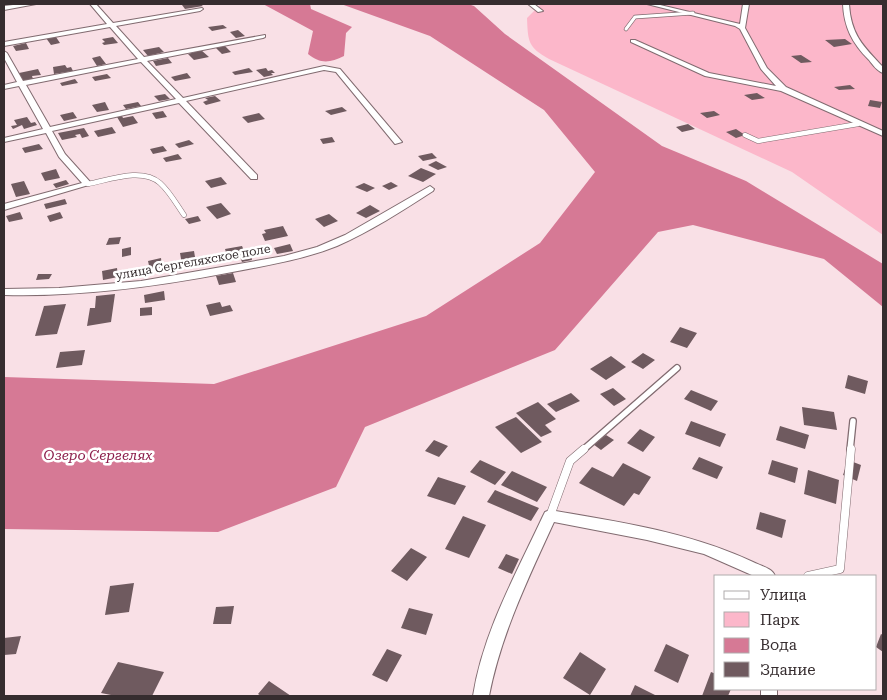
<svg xmlns="http://www.w3.org/2000/svg" width="887" height="700" viewBox="0 0 887 700" font-family="'Roboto Serif',serif">
<style>
.green{fill:#fcb7ca}
.water{fill:#d67995}
.building{fill:#6f5a5f}
.lines{fill:none;stroke-linecap:round;stroke-linejoin:round}
.lane-far3-casing{stroke:#816b70;stroke-width:4.5}
.lane-far2-casing{stroke:#816b70;stroke-width:5.5}
.lane-far1-casing{stroke:#816b70;stroke-width:8}
.lane-casing{stroke:#816b70;stroke-width:9}
.street-casing{stroke:#816b70;stroke-width:2}
.lane-far3{stroke:#fff;stroke-width:3}
.lane-far2{stroke:#fff;stroke-width:4.5}
.lane-far1{stroke:#fff;stroke-width:5.5}
.lane{stroke:#fff;stroke-width:8}
.street{fill:#fff;fill-rule:evenodd}
.labels{text-anchor:middle;dominant-baseline:central;stroke-width:5;stroke-linejoin:round;paint-order:stroke}
.street-label{font-size:12px;fill:#362d2f;stroke:#fff}
.water-label{font-size:14px;font-style:italic;fill:#8c1e4b;stroke:#fff}
</style>
<rect width="100%" height="100%" fill="#f9e0e6"/>
<path class="green" d="M541 4H883V235L792 172 549 59C528 47 528 42 527 18Z"/>
<path class="water" d="M263 4H310L311 9 352 27 346 33 344 56C330 63 320 64 308 54L313 31Z
M341 4H468L474 6 505 34 662 146 746 181 883 264V307L824 259 693 225 658 232 555 350 365 427 336 487 218 532 4 529V377L214 384 426 316 540 243 595 172 544 110 430 36Z"/>
<path class="building" d="M191 4H200L203 6 185 9 182 5Z
M223 25 227 28 212 31 208 27Z
M238 30 245 36 236 38 230 32Z
M56 37 60 43 51 45 46 38Z
M113 37 118 43 104 45 102 43 105 42 102 39Z
M845 39 852 44 834 47 825 40Z
M26 43 29 49 16 51 13 46Z
M225 46 231 52 222 54 216 48Z
M159 47 164 52 148 56 143 50Z
M201 50 209 57 194 60 188 54Z
M801 55 812 62 801 63 791 56Z
M100 56 106 64 97 66 92 58Z
M168 58 172 63 156 66 153 61Z
M65 65 67 68 71 67 73 71 54 74 53 67Z
M249 68 253 72 235 75 232 72Z
M266 68 268 71 272 70 275 73H271L273 75 264 77 256 70Z
M38 69 41 75 32 76 33 79 23 81 19 73Z
M187 73 191 78 175 81 171 77Z
M107 74 111 78 95 81 92 77Z
M75 79 78 83 62 86 60 83Z
M850 85 855 89 839 90 834 87Z
M757 93 765 98 752 100 744 95Z
M165 94 170 99 159 101 154 96Z
M215 96 221 101 206 105 203 102 208 100 205 98Z
M870 100 882 102 880 108 868 106Z
M105 102 109 110 97 112 92 105Z
M138 102 141 106 126 109 123 105Z
M342 107 347 111 331 115 325 111Z
M163 111 167 117 156 119 152 113Z
M714 111 720 115 707 118 700 113Z
M73 112 77 118 64 121 60 115Z
M259 113 265 119 248 123 242 117Z
M122 116 123 118 133 116 138 123 123 127 117 117Z
M27 117 31 123 35 122 37 125 24 129 22 125 13 129 11 126 17 125 14 120Z
M688 124 695 129 682 132 676 127Z
M112 127 116 133 98 137 94 131Z
M84 128 89 136 82 138 80 134 75 135 77 137 62 140 58 133Z
M736 129 745 135 736 138 726 132Z
M332 137 335 142 323 144 320 139Z
M189 140 194 144 179 148 175 144Z
M39 144 43 149 25 153 22 148Z
M163 146 167 151 153 154 150 149Z
M432 153 437 158 423 161 418 156Z
M178 154 182 159 166 162 163 158Z
M436 161 447 167 438 170 428 165Z
M421 168 436 174 423 182 408 176Z
M56 169 60 178 45 181 41 173Z
M221 177 227 184 211 188 205 181Z
M66 180 69 184 56 188 53 184Z
M24 181 30 194 16 197 11 184Z
M391 182 398 186 389 190 382 186Z
M364 183 375 188 367 192 355 187Z
M65 199 67 204 46 209 44 204Z
M221 203 231 214 217 219 206 207Z
M370 205 380 211 366 218 356 213Z
M20 212 23 219 9 222 6 216Z
M60 212 63 218 50 222 47 216Z
M329 214 338 221 324 227 315 219Z
M198 216 201 221 189 224 185 219Z
M283 226 288 236 265 241 262 234 266 233 264 230Z
M121 237 119 244 106 245 109 238Z
M290 244 293 251 277 254 274 248Z
M242 246 245 253 250 252 252 260 242 262 240 257 228 259 225 249Z
M131 247V255L122 257V249Z
M194 251 196 263 182 265 180 253Z
M161 258 162 267 150 270 148 261Z
M117 268 118 277 103 280 102 271Z
M233 273 236 282 219 285 216 276Z
M38 274H52L49 279 36 280Z
M164 291 165 300 145 303 144 295Z
M115 294 111 322 87 326 90 308H95L96 296Z
M220 302 222 307 230 305 233 311 210 316 206 305Z
M66 304 57 334 35 336 44 306Z
M152 307V315L140 316V308Z
M680 327 697 333 687 348 670 342Z
M85 350 82 365 56 368 60 352Z
M643 353 655 360 643 369 631 362Z
M611 356 626 367 606 380 590 369Z
M848 375 868 381 865 394 845 388Z
M613 388 626 399 614 406 600 394Z
M691 390 718 401 711 411 684 399Z
M571 393 580 401 556 412 547 404Z
M538 402 556 419 545 425 552 432 541 437 516 413Z
M802 407 834 412 837 430 804 425Z
M516 417 542 442 521 453 495 427Z
M691 421 726 434 720 447 685 434Z
M780 426 809 435 805 449 776 440Z
M640 429 655 437 643 452 627 443Z
M606 435 614 440 601 450 593 444Z
M434 440 448 446 439 457 425 451Z
M699 457 723 467 717 479 692 469Z
M480 460 506 472 495 485 470 472Z
M772 460 798 468 795 483 768 474Z
M848 460 861 465 857 481 843 475Z
M623 463 651 477 639 495 634 493 624 506 579 483 592 467 613 477Z
M808 470 839 480 836 504 804 494Z
M512 471 547 487 537 502 501 485Z
M438 477 466 486 455 505 427 496Z
M495 490 539 508 531 521 487 502Z
M760 512 786 520 782 538 756 529Z
M463 516 486 525 469 558 445 549Z
M411 548 427 557 407 581 391 571Z
M506 554 519 559 512 574 498 568Z
M134 583 129 612 105 615 110 586Z
M234 606 231 624H213L216 607Z
M409 608 433 614 426 635 401 628Z
M881 634 883 635V652L876 647Z
M21 636 16 654 4 655V638Z
M666 644 689 655 678 683 654 671Z
M387 649 402 655 387 682 372 675Z
M580 652 606 669 590 695 563 678Z
M118 662 164 672 152 696H116L101 693Z
M711 672 716 674V689H731L728 696H702Z
M269 681 291 696H261L258 694Z
M635 685 657 696H630Z"/>
<g class="lines">
<g class="lane-far3-casing">
<path id="lane-far3" d="M626 29 635 17 693 13"/>
</g>
<g class="lane-far2-casing">
<path id="lane-far2" d="M745 135 758 141 858 124
M88 184C109 180 142 167 160 183 170 192 177 205 184 215"/>
</g>
<g class="lane-far1-casing">
<path id="lane-far1" d="M583 450 677 368
M850 450 853 421"/>
</g>
<g class="lane-casing">
<path id="lane" d="M550 516 570 461 584 449
M808 576 840 569 851 449"/>
</g>
<g class="street-casing">
<path id="street" d="M22 4H36L4 10V6Z
M90 4H96L113 23 202 8 203 9 200 11 116 26 144 57 265 35V37L263 38 147 61 183 98 324 66 340 69 402 142 395 144 336 72 324 70 186 101 257 175V179H251L179 103 52 131 65 154 92 184 4 210V204L82 183 59 157 46 133 4 142V138L43 129 19 86 4 89V85L17 82 4 58V51L7 53 23 81 138 59 110 27 4 46V42L107 24ZM141 62 176 99 50 127 26 85Z
M528 4H534L543 11 538 12Z
M647 4H656L740 24 743 4H749L745 28 767 68 786 87 883 131V136L781 91 705 76 631 42V40H635L709 73 776 86 761 69 740 29 735 26Z
M843 4H849C851 35 863 46 883 67V73C877 71 873 65 869 60 852 43 844 27 843 4Z
M430 186 434 189 433 191C402 211 371 231 337 246 302 260 264 266 227 273 153 287 79 297 4 295V289L59 288 141 281 284 256 317 247 345 235Z
M550 510C619 522 690 532 753 562 761 566 772 568 775 576H754L704 554 647 540 554 522C528 579 501 634 489 696H473C483 632 516 574 543 516L545 512Z
M761 689H777V696H761Z"/>
</g>
<use href="#lane-far3" class="lane-far3"/>
<use href="#lane-far2" class="lane-far2"/>
<use href="#lane-far1" class="lane-far1"/>
<use href="#lane" class="lane"/>
<use href="#street" class="street"/>
</g>
<g class="labels">
<g class="street-label">
<text transform="translate(193 262) rotate(-10)">улица Сергеляхское поле</text>
</g>
<g class="water-label">
<text x="98" y="455">Озеро Сергелях</text>
</g>
</g>
<rect width="887" height="700" fill="none" stroke="#362d2f" stroke-width="10"/>
<rect x="714" y="575" width="162" height="115" fill="#ffffff" stroke="#afabac"/>
<rect x="724" y="591" width="25" height="8" fill="#ffffff" stroke="#afabac"/>
<text x="760" y="600" font-size="15" fill="#362d2f">Улица</text>
<rect x="724" y="612" width="25" height="15" fill="#fcb7ca" stroke="#afabac"/>
<text x="760" y="625" font-size="15" fill="#362d2f">Парк</text>
<rect x="724" y="638" width="25" height="15" fill="#d67995" stroke="#afabac"/>
<text x="760" y="650" font-size="15" fill="#362d2f">Вода</text>
<rect x="724" y="662" width="25" height="15" fill="#6f5a5f" stroke="#afabac"/>
<text x="760" y="675" font-size="15" fill="#362d2f">Здание</text>
</svg>
